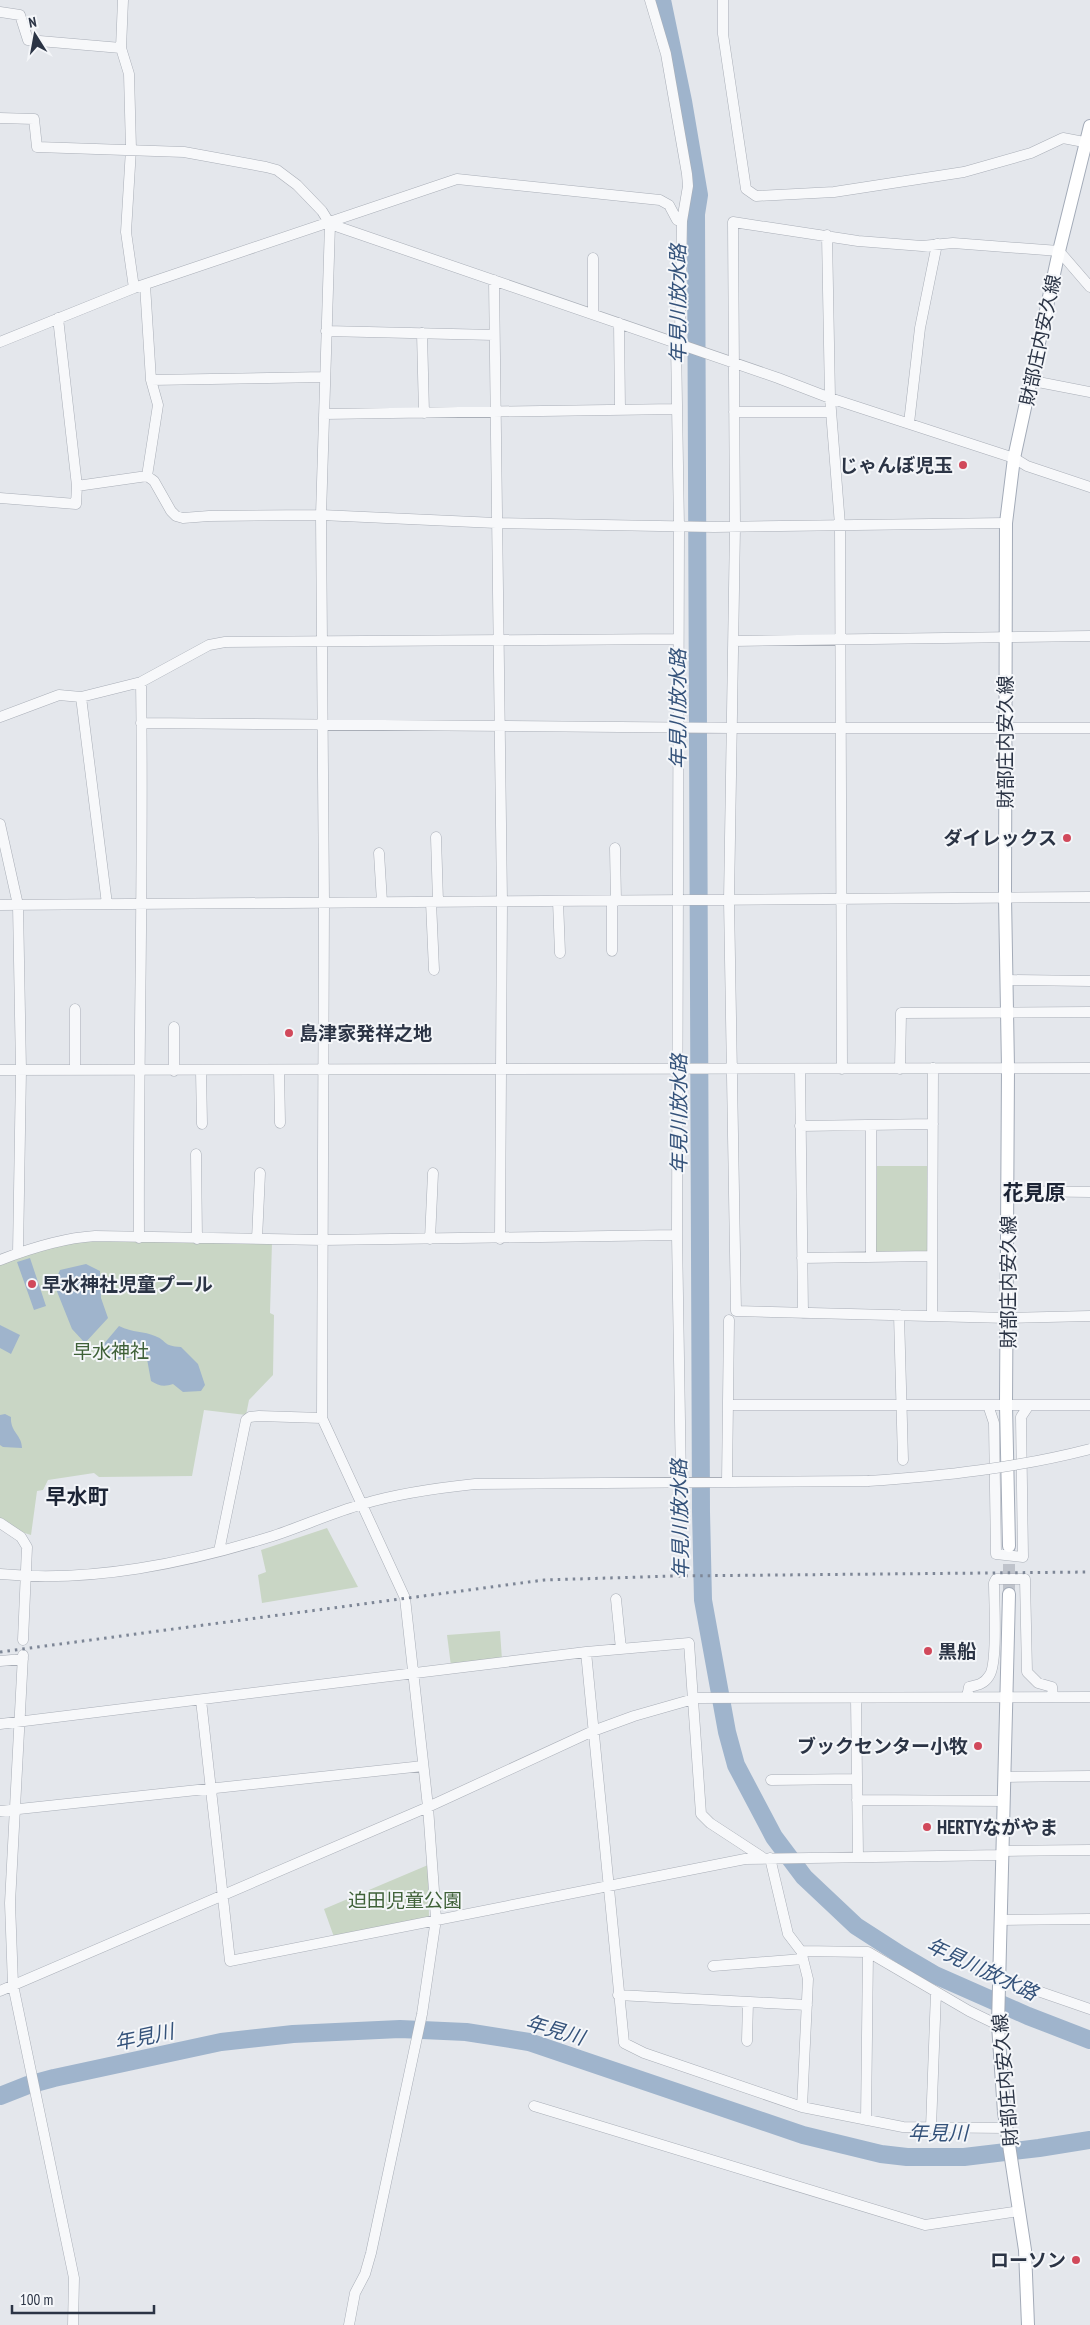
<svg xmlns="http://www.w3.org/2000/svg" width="1090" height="2325" viewBox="0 0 1090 2325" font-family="'PT Sans Narrow','Noto Sans JP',sans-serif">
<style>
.green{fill:#c9d6c5}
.water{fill:#9fb4cc}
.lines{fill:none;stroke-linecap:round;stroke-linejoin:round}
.river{stroke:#9fb4cc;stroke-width:18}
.major-tunnel{stroke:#bfc3cb;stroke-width:12;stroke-dasharray:12 6;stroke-linecap:butt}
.minor-casing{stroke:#a9aeb7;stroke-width:11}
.major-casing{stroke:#a3abb8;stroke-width:14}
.minor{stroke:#f7f8fa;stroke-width:10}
.major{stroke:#fff;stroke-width:12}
.rail{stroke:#7d8696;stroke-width:3;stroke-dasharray:2.5 5;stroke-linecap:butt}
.minor-bridge-casing{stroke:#a9aeb7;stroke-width:11;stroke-linecap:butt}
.minor-bridge{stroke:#f7f8fa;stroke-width:10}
.poi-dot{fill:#d1495b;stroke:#f4f6f9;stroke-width:2}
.labels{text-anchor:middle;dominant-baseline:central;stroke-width:4;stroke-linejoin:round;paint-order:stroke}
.street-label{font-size:19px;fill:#2b3445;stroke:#f4f6f9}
.poi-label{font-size:19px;font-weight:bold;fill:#2b3445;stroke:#f4f6f9;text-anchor:end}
.park-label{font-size:19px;fill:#3f6138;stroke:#f4f6f9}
.water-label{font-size:20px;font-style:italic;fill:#34527a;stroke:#f4f6f9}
.quarter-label{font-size:21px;font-weight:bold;fill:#1d2536;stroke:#f4f6f9}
</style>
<rect width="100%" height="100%" fill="#e4e7ec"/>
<path class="green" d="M877 1166H932V1252H876Z
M106 1239 272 1242 270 1313 274 1315 273 1375 249 1400 246 1415 204 1410 192 1476 99 1477 94 1473 48 1480 43 1490 37 1491 31 1535 18 1531 0 1519V1263L73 1240Z
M327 1528 358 1587 262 1603 258 1575 266 1572 261 1550Z
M500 1631 502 1660 451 1666 447 1635Z
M428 1865 429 1917 334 1937 324 1909Z"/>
<path class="water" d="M30 1258 46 1306 34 1310 17 1262Z
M86 1264 100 1271 101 1298 108 1318 85 1343 72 1329 54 1284 60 1270Z
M0 1325 20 1335 11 1354 0 1348Z
M119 1326C133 1333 144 1331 155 1336 168 1341 162 1346 181 1347L198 1364 205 1385 201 1391 183 1392 173 1384C164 1387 159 1386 151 1381L147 1359C137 1351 129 1361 116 1359 110 1358 103 1355 97 1352Z
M5 1414 11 1417C10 1432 22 1435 22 1448L3 1447 0 1445V1415Z"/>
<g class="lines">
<path class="river" d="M662 0 683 101 699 195 696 214 701 1512 703 1600 727 1732 736 1765 774 1837 804 1877 856 1926 901 1955 935 1975 1028 2016 1090 2040
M0 2096 28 2085 54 2078 221 2042 293 2034 400 2029 466 2032 529 2042 803 2135 881 2154 907 2157H964L1039 2148 1090 2140"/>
<path class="major-tunnel" d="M1009 1546V1594"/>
<g class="minor-casing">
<path id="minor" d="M123 0 121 48 129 74 131 149 126 232 134 288
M650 0 666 54 687 174 688 186 682 221 680 332 676 343 679 527 677 1235 681 1483
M723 0V34L746 189 756 196 834 192 964 172 1031 153 1063 138 1084 142
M0 12 20 15 28 40 121 48
M0 118 34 119 37 147 184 152 266 167 277 170 297 185 322 211 330 224 321 515 324 902 322 1418 405 1598 428 1807 436 1919 422 2014 371 2253 365 2274 355 2293 349 2325
M330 224 778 378 830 398 1014 458 1027 466 1090 487
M827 235 830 398 840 525 842 1069
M593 258V314
M494 280 502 902 500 1239
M145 285 151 380
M1090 287 1059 251 953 243 922 246 858 241 733 222 735 527 729 900 736 1311 1008 1318 1090 1316
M619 323 620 410
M326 331 494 335
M422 333 424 413
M0 342 134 288 457 179 660 200 669 205 677 220 682 221
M1033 381 1090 392
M734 412H831
M324 414 676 409
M909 423 920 328 937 244
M147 476 158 405 151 380 325 377
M77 486 147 476 154 481 171 511 176 516 183 518 209 516 321 515 496 523 714 527 1006 523
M0 498 76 504 77 486 58 318
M734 641 1090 636
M81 697 107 904
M0 717 59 695 81 697 141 682 209 645 225 642 678 639
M141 723 732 728H1090
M0 824 18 905 21 1070 18 1253
M436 837 438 902
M615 848 616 901
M379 853 382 902
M558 901 560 953
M612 901V951
M431 902 434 970
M0 905 1090 897
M1006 980 1090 981
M800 1069 803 1313
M900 1069 901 1013 1090 1012
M0 1070 1090 1068
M75 1070V1009
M279 1070 280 1123
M174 1071V1027
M201 1071 202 1124
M800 1126 933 1124
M196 1154 197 1239
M1008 1191 1090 1192
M139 1238C138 1053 144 868 141 682
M257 1239 260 1173
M430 1239 433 1173
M871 1257V1125
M802 1258 932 1256
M0 1260C31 1248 62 1238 95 1236L323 1240 677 1235
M899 1315 903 1460
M932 1316 933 1068
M728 1405H1090
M988 1405 994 1423 996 1554 1023 1557 1021 1417 1029 1405
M727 1482 729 1320
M0 1523 21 1537 27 1547 23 1640
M219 1551 246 1420 250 1417 259 1416 322 1418
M0 1574C92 1583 186 1563 273 1536 303 1526 332 1513 363 1504 399 1493 437 1488 475 1484L868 1481
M616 1599 621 1649
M586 1652 624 2043 644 2053 802 2107 903 2127 1007 2128
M23 1655 10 1903 13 1985 74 2278 73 2325
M0 1661 23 1659
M967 1697 969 1687C978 1685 984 1684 989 1676 998 1665 994 1601 994 1583L996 1579H1025L1027 1672 1038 1683 1052 1687 1053 1697
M856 1698 858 1856
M201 1700 230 1961 745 1859 1003 1855
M0 1724 586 1652 689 1643 701 1814 710 1823 762 1857
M1005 1777 1090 1776
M771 1780 857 1779
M857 1800 1004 1801
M0 1811 423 1766
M1003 1851 1090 1850
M770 1858 788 1934 801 1951 808 1979 802 2107
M1001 1920 1090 1919
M801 1951 868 1952 969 2011 998 2025
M713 1966 803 1959
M1000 1978 1090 2009
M0 1991 428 1807 593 1731 634 1716 697 1698 1090 1697
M618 1995 807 2005
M747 2041 748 2002
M534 2106 925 2225 1020 2211
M866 2120 868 1952
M931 2128 936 1992"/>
</g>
<g class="major-casing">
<path id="major" d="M1009 1546 1006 1405 1008 1068 1005 897 1006 523 1014 458 1059 251 1090 126
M1009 1594 998 2025 1004 2112 1025 2250 1028 2325"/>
</g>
<use href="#minor" class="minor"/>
<use href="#major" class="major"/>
<path class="rail" d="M0 1652 544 1580 673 1576 1090 1572"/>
<g class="minor-bridge-casing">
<path id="minor-bridge" d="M868 1481C944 1476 1016 1468 1090 1449"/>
</g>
<use href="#minor-bridge" class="minor-bridge"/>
</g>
<g class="poi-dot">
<circle cx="963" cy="465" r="5"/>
<circle cx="1067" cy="838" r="5"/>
<circle cx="289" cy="1033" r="5"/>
<circle cx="32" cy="1284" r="5"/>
<circle cx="928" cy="1651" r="5"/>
<circle cx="978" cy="1746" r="5"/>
<circle cx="927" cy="1827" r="5"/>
<circle cx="1076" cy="2260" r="5"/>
</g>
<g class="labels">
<g class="street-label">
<text transform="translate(1040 340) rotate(-78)">財部庄内安久線</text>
<text transform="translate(1005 742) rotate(-90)">財部庄内安久線</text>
<text transform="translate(1008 1282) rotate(-90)">財部庄内安久線</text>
<text transform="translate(1005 2080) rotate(-95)">財部庄内安久線</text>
</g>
<g class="poi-label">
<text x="953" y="465">じゃんぼ児玉</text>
<text x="1057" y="838">ダイレックス</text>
<text x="299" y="1033" text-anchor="start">島津家発祥之地</text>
<text x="42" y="1284" text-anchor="start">早水神社児童プール</text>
<text x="938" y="1651" text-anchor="start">黒船</text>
<text x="968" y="1746">ブックセンター小牧</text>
<text x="937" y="1827" text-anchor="start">HERTYながやま</text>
<text x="1066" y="2260">ローソン</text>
</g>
<g class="park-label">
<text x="111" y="1351">早水神社</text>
<text x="405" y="1900">迫田児童公園</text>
</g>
<g class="water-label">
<text transform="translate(678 304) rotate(-90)">年見川放水路</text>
<text transform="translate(678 709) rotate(-90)">年見川放水路</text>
<text transform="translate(679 1114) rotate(-90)">年見川放水路</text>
<text transform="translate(680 1519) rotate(-91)">年見川放水路</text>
<text transform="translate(982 1969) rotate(25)">年見川放水路</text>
<text transform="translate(555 2030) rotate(16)">年見川</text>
<text transform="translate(144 2037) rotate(-12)">年見川</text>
<text x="938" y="2133">年見川</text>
</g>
<g class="quarter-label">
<text x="1034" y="1192">花見原</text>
<text x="77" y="1496">早水町</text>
</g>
</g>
<g transform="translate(35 35) rotate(349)" stroke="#f4f6f9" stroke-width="4" paint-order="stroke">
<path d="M0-4L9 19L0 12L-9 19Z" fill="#2b3445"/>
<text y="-8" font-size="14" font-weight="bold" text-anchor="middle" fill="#2b3445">N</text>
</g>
<path d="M12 2305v8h142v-8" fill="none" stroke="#2b3445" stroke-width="2.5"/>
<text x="20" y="2305" font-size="15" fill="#2b3445" stroke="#f4f6f9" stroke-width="4" paint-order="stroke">100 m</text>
</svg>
